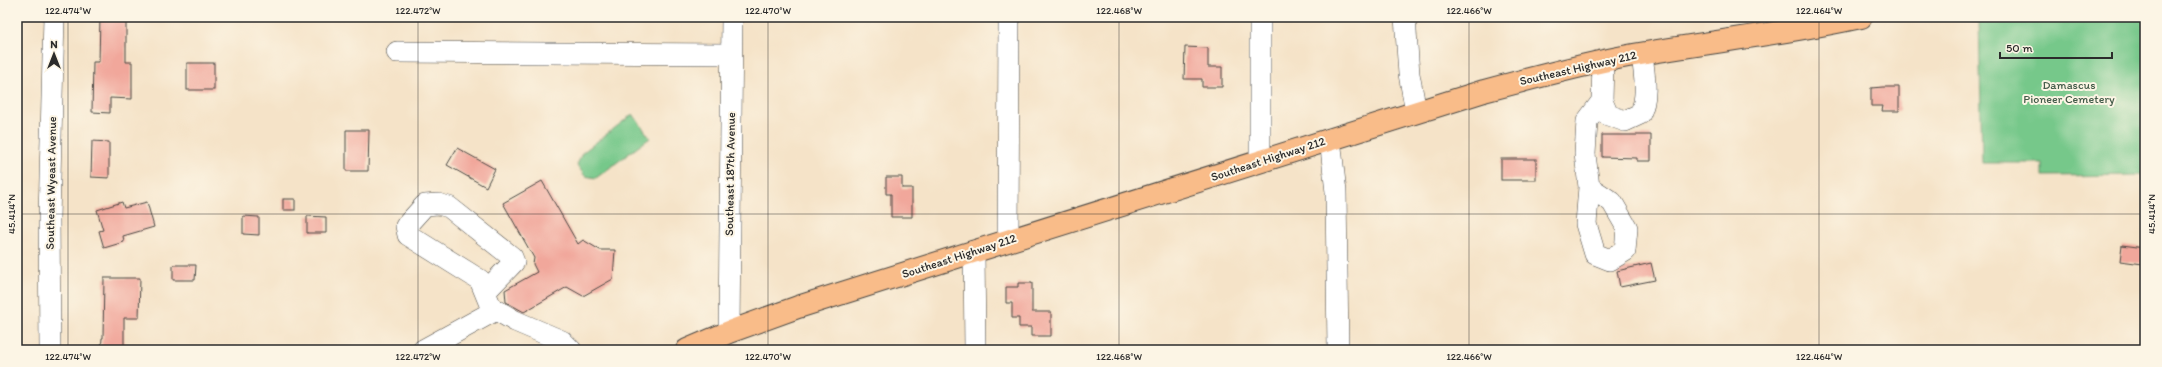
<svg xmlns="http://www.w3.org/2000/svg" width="2162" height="367" font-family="Itim,sans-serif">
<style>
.green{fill:#76c88a;stroke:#507a5a}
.building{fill:#f1a79b}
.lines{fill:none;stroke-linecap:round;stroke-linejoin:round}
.minor-casing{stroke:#494743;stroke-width:22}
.highway-casing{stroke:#494743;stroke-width:24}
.minor{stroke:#fff;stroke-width:21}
.highway{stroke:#f9bc89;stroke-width:22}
.ticks{fill:none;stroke:#2b2b2b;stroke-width:1;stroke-opacity:0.45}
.labels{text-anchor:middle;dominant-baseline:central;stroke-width:4;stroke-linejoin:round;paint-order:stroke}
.street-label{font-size:12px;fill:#2b2b2b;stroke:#fcf5e5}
.park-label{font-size:12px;fill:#425a48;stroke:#fcf5e5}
.neatline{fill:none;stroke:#2b2b2b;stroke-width:1.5}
.ticks-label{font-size:10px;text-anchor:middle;fill:#2b2b2b}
</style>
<rect width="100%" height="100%" fill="#fcf5e5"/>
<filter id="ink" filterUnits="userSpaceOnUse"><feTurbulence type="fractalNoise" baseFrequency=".025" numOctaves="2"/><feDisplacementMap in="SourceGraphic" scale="8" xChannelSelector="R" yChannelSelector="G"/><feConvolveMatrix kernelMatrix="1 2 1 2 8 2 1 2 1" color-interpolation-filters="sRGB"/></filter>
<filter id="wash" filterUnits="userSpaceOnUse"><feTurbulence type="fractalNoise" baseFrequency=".012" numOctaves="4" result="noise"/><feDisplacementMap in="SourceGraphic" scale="16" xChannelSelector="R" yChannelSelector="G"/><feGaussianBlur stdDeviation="0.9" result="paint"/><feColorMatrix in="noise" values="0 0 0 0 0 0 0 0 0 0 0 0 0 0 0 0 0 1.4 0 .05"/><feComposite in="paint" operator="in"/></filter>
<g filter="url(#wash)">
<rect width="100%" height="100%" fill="#f5e3c8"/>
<g class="green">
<polygon points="1979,17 2145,17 2145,175 2043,176 2043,163 1982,163"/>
<polygon points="633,114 650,138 596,178 585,176 577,165 582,153"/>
</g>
<g id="blocks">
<g class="building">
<polygon points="100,17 126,17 126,62 132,62 132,99 110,98 110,113 92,112 93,62 99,62"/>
<polygon points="1185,47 1208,48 1208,67 1222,67 1222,87 1202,87 1202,79 1184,79"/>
<rect x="187" y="63" width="27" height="27"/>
<polygon points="1883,87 1899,87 1899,111 1882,111 1883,106 1871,106 1871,88"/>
<polygon points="346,130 369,130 368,171 346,171"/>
<polygon points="1602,135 1651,135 1651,161 1637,161 1637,158 1602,157"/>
<polygon points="92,141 109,142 109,178 91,177"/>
<polygon points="457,148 495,169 486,187 447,165"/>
<rect x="1501" y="159" width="35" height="21"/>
<polygon points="886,177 902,177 902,188 912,188 912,217 891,217 891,194 886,194"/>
<polygon points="542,181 578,244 583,240 600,250 615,250 613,279 583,296 567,287 524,312 506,302 505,290 537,272 533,264 534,258 503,203"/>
<rect x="283" y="199" width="12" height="11"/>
<polygon points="122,202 124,208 147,202 154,227 123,236 124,242 104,248 99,231 103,230 97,210"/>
<polygon points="243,216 259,217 259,235 243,234"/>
<polygon points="307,216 326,217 326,233 307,233"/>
<polygon points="2122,245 2145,248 2143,264 2120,261"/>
<polygon points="1651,263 1655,280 1620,287 1617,271"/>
<polygon points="173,265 196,265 195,280 173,280"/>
<polygon points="104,278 140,278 139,318 124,318 124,350 101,350 102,338 103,338"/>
<polygon points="1018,283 1032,283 1032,312 1051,312 1051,336 1031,336 1031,327 1019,327 1019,318 1012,318 1012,303 1006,303 1006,287 1018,287"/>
</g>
</g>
</g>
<g filter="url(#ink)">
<use href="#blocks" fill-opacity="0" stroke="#494743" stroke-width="1"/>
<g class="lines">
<defs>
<g id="minor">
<polyline points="1260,17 1260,161"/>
<polyline points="1405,17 1409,74 1416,111"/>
<polyline points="397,52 731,54"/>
<path d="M1602,101L1608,115L1625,121L1640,114C1649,96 1644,74 1642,54"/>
<polyline points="1330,139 1336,192 1338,350"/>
<polyline points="1589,187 1612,202 1627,228 1625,251 1610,260 1595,254 1586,224 1589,187 1585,154 1587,121 1602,101 1603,61"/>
<polyline points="1008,241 1009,17"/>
<polyline points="974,251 975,350"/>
<polyline points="485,292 514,262 512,257 449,207 438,204 425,205 406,226 408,235 480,280 491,307 515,321 562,341 571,350"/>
<polyline points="729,332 732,17"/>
<polyline points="50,350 49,218 54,17"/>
<polyline points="423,350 496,310"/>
</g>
<path id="highway" d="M687,350L729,332L798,307L1484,91C1532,78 1580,65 1628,56C1706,42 1784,34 1861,17"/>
</defs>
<use href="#minor" class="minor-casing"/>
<use href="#highway" class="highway-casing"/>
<use href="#minor" class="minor"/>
<use href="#highway" class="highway"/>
</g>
</g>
<path class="ticks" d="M68,17V350M418,17V350M768,17V350M1119,17V350M1469,17V350M1819,17V350M17,214H2145"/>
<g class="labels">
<g class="street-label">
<text transform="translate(1578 68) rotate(-13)">Southeast Highway 212</text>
<text transform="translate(1268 159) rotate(-18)">Southeast Highway 212</text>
<text transform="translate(730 174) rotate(-89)">Southeast 187th Avenue</text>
<text transform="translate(51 183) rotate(-89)">Southeast Wyeast Avenue</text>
<text transform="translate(959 256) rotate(-18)">Southeast Highway 212</text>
</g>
<g class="park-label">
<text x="2069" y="85">Damascus<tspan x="2069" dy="14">Pioneer Cemetery</tspan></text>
</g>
</g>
<rect width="2162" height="367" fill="none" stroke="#fcf5e5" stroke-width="44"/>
<g transform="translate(54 54)" stroke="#fcf5e5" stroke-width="3" paint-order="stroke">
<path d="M0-3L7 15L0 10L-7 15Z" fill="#2b2b2b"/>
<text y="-6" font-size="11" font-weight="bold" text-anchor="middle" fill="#2b2b2b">N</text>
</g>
<path d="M2000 52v6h112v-6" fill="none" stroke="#2b2b2b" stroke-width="2"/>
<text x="2006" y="52" font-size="12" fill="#2b2b2b" stroke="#fcf5e5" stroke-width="3" paint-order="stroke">50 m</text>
<rect x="22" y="22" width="2118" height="323" class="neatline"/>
<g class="ticks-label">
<text x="68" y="14">122.474°W</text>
<text x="418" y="14">122.472°W</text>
<text x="768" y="14">122.470°W</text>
<text x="1119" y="14">122.468°W</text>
<text x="1469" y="14">122.466°W</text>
<text x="1819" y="14">122.464°W</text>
<text transform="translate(11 214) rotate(-90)" y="4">45.414°N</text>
<text transform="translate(2151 214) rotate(-90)" y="4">45.414°N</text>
<text x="68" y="360">122.474°W</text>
<text x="418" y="360">122.472°W</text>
<text x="768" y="360">122.470°W</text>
<text x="1119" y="360">122.468°W</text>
<text x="1469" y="360">122.466°W</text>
<text x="1819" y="360">122.464°W</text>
</g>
</svg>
